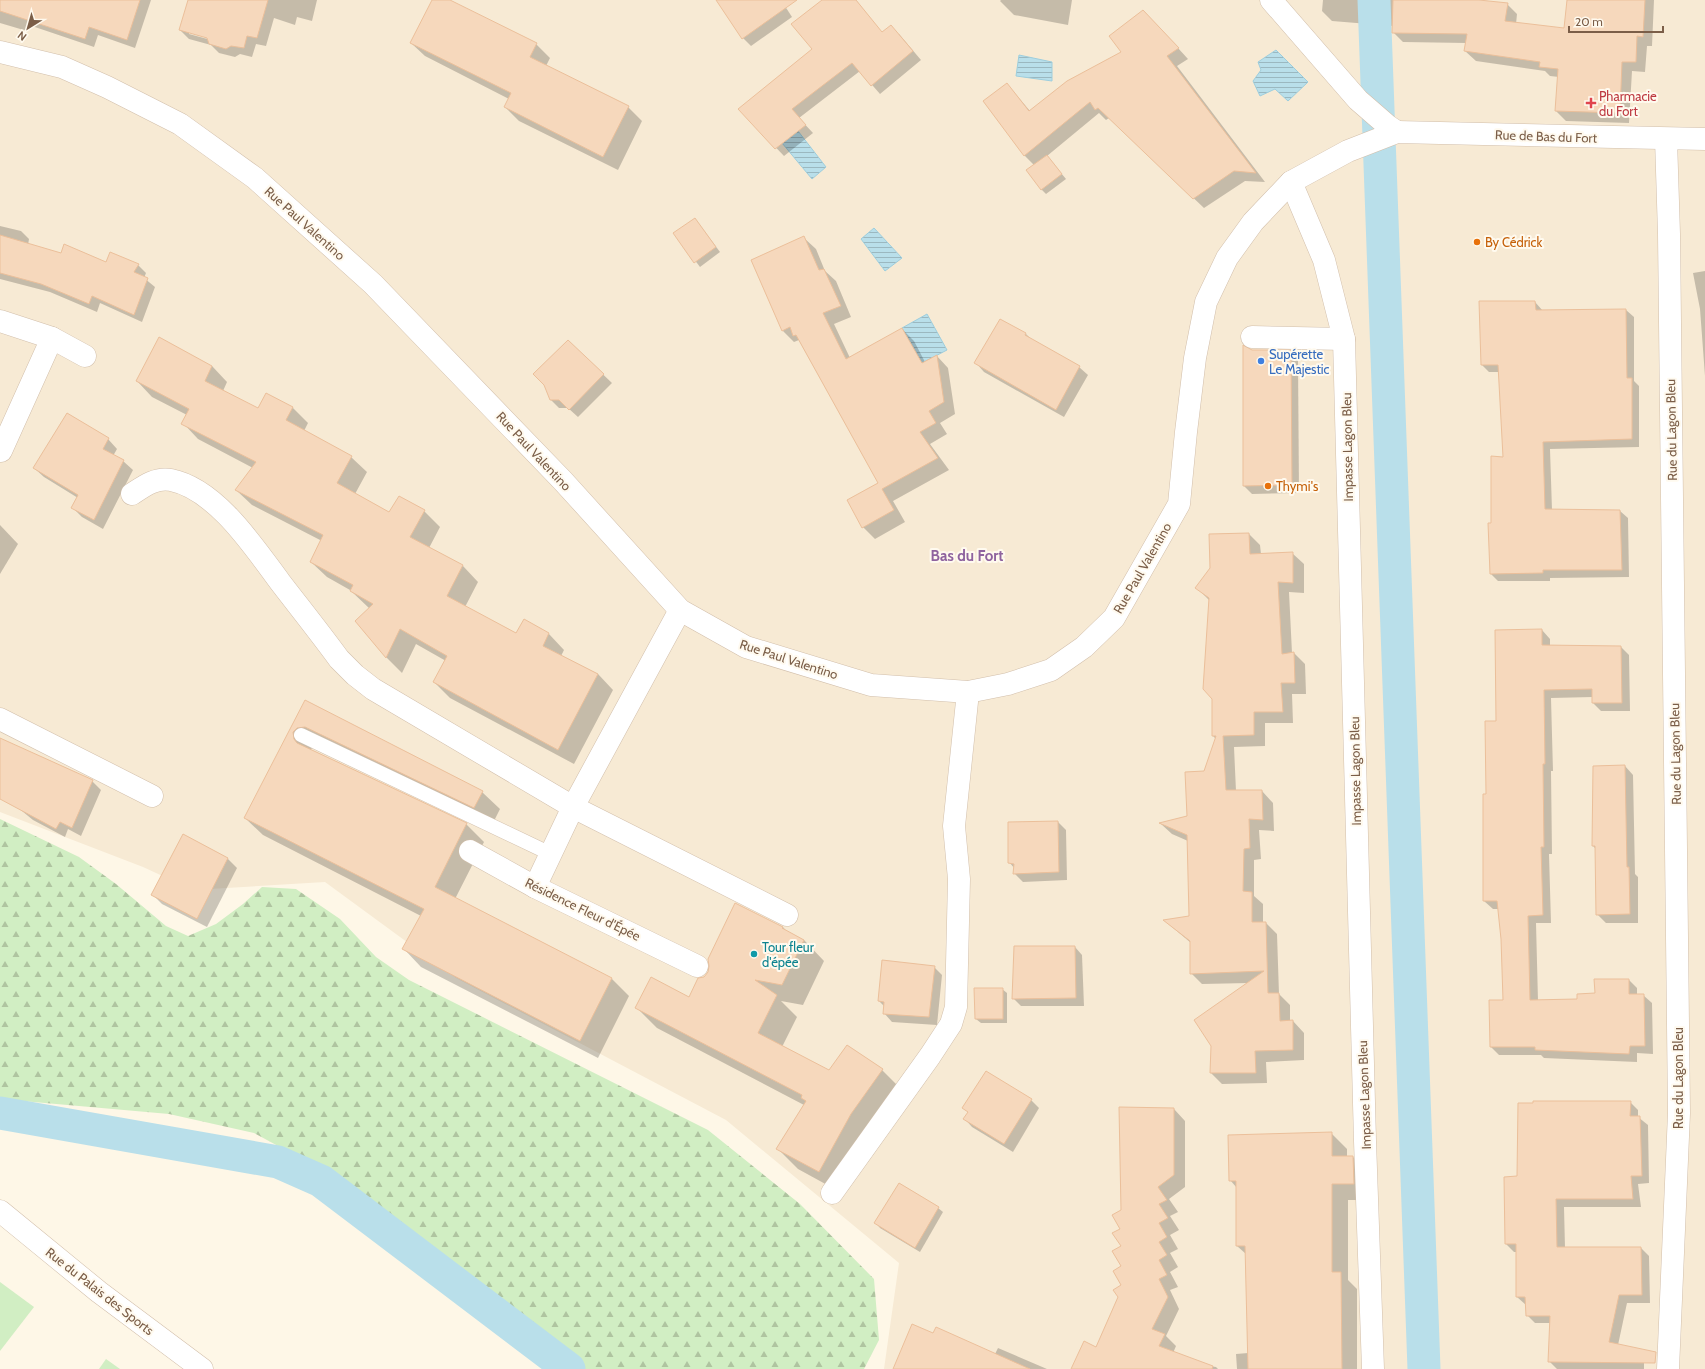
<svg xmlns="http://www.w3.org/2000/svg" width="1705" height="1369" font-family="Cabin,sans-serif">
<style>
.residential{fill:#f7ead4}
.forest{fill:url(#forest-firs)}
.park{fill:#d1eec3}
.water{fill:url(#water-rules);stroke:#9ecedd}
.shadow{fill:#0003;fill-rule:evenodd}
.lines{fill:none;stroke-linecap:round;stroke-linejoin:round}
.canal{stroke:#b9dfea;stroke-width:33}
.building{fill:#f6d8bc;stroke:#ebbf9a}
.lane-casing{stroke:#d2bfab;stroke-width:15}
.street-casing{stroke:#d2bfab;stroke-width:23}
.lane{stroke:#fff;stroke-width:14}
.street{stroke:#fff;stroke-width:22}
.health-dot{fill:#e0444e;stroke:#fffaef;stroke-width:1.5}
.food-dot{fill:#e8710a;stroke:#fffaef;stroke-width:1.5}
.shop-dot{fill:#3f7fe0;stroke:#fffaef;stroke-width:1.5}
.culture-dot{fill:#0f9aa8;stroke:#fffaef;stroke-width:1.5}
.labels{text-anchor:middle;dominant-baseline:central;stroke-width:4;stroke-linejoin:round;paint-order:stroke}
.health-label{font-size:13px;fill:#be3a42;stroke:#fffaef;text-anchor:start}
.street-label{font-size:13px;fill:#7b5e48;stroke:#fffaef}
.food-label{font-size:13px;fill:#c56008;stroke:#fffaef;text-anchor:start}
.shop-label{font-size:13px;fill:#366cbe;stroke:#fffaef;text-anchor:start}
.culture-label{font-size:13px;fill:#0d838f;stroke:#fffaef;text-anchor:start}
.quarter-label{font-size:15px;font-weight:bold;fill:#8f639e;stroke:#fffaef}
</style>
<defs>
<pattern id="forest-firs" width="22" height="20" patternUnits="userSpaceOnUse"><rect width="22" height="20" fill="#d1eec3"/><path d="M5 1l3.5 6h-7zM16 11l3.5 6h-7z" fill="#afc4a0"/></pattern>
<pattern id="water-rules" width="6" height="5" patternUnits="userSpaceOnUse"><rect width="6" height="5" fill="#b9dfea"/><path d="M0 2.5h6" fill="none" stroke="#9bb8c0"/></pattern>
</defs>
<rect width="100%" height="100%" fill="#fef7e7"/>
<polygon class="residential" points="0,0 1705,0 1705,1369 884,1369 899,1263 726,1120 456,978 325,882 193,890 143,867 0,812"/>
<polygon class="forest" points="0,819 79,857 116,884 166,926 188,936 216,924 243,904 262,887 296,889 340,919 376,957 409,980 708,1130 800,1204 874,1279 879,1340 864,1369 575,1369 304,1160 254,1133 169,1114 0,1099"/>
<g class="park">
<polygon points="0,1282 34,1307 0,1351"/>
<polygon points="106,1359 120,1369 99,1369"/>
</g>
<g class="water">
<polygon points="1276,50 1308,82 1288,101 1275,89 1260,96 1253,81 1261,70 1258,62"/>
<polygon points="1019,55 1052,62 1052,81 1016,76"/>
<polygon points="798,131 826,167 812,179 782,143"/>
<polygon points="874,228 902,258 885,271 861,239"/>
<polygon points="927,314 947,350 922,363 902,328"/>
</g>
<g class="shadow">
<polygon points="0,0 151,0 135,48 98,35 94,47 29,25 27,31 0,23"/>
<path d="M189,0H317L312,21L297,17L295,25L274,18L266,46L256,44L252,57L240,54L235,57L219,53L211,45L189,39L180,30ZM189,32L212,39L211,40L189,34Z"/>
<polygon points="433,0 448,0 536,44 550,58 546,66 628,107 642,121 618,170 519,121 505,107 509,99 425,56 411,43"/>
<polygon points="717,0 781,0 792,17 751,46 743,38"/>
<polygon points="823,0 856,0 882,33 899,34 921,60 880,94 860,71 799,118 813,133 784,156 739,109 813,49"/>
<polygon points="1001,0 1072,0 1068,25 1014,15 1000,1"/>
<polygon points="1323,0 1468,0 1507,4 1517,14 1516,24 1565,29 1568,0 1654,0 1652,46 1647,46 1645,72 1632,71 1629,123 1566,121 1556,111 1559,77 1550,76 1545,71 1476,61 1465,51 1466,43 1403,42 1393,32 1393,26 1332,21 1322,11"/>
<polygon points="1157,25 1188,59 1177,66 1265,182 1245,181 1204,208 1109,118 1106,120 1099,113 1047,156 1066,179 1046,194 1042,190 1034,165 1025,156 984,102 1007,84 1030,111 1123,52"/>
<polygon points="695,219 720,252 700,267 675,234"/>
<polygon points="0,226 21,231 29,239 28,245 61,255 107,263 138,265 146,273 144,278 155,287 142,322 100,303 97,312 50,292 0,279"/>
<polygon points="804,238 816,249 825,271 836,281 851,317 834,324 850,358 902,329 914,341 925,362 937,356 948,368 955,414 940,423 947,434 930,444 949,470 893,501 905,522 875,539 863,527 879,483 800,342 799,340 794,342 783,331 752,261"/>
<polygon points="1705,271 1705,376 1700,309 1693,273"/>
<polygon points="1535,302 1543,311 1626,310 1634,317 1634,381 1639,386 1639,447 1550,449 1552,510 1620,511 1628,518 1629,577 1550,578 1550,581 1498,581 1491,574 1492,524 1504,458 1499,372 1489,372 1482,365"/>
<polygon points="1026,334 1033,341 1079,367 1088,375 1064,417 984,372 976,363"/>
<polygon points="568,341 612,383 578,417 568,408 559,408 551,400"/>
<polygon points="1251,350 1290,351 1298,359 1299,493 1252,494 1244,486"/>
<polygon points="212,366 227,382 223,391 258,409 292,407 308,423 304,431 351,457 367,472 355,494 390,513 424,511 440,527 429,548 463,566 478,582 465,607 517,634 524,621 549,634 564,650 561,656 598,674 613,690 574,764 450,698 434,682 446,661 416,644 402,673 386,657 357,622 370,609 350,590 327,577 311,562 322,541 252,505 236,490 253,468 198,439 183,423 187,415 152,397 137,381"/>
<polygon points="108,439 117,449 113,456 123,461 133,470 103,529 82,517 73,508 78,498 44,477 34,468"/>
<polygon points="0,525 18,544 0,574"/>
<polygon points="1249,534 1260,545 1261,554 1292,553 1304,564 1304,593 1289,592 1292,653 1294,653 1305,664 1306,694 1292,694 1293,723 1265,723 1265,746 1234,747 1236,791 1262,791 1273,803 1274,831 1259,830 1261,859 1254,860 1254,896 1263,904 1263,923 1266,923 1277,934 1279,994 1290,1005 1290,1021 1293,1021 1304,1033 1304,1060 1266,1062 1267,1083 1222,1084 1211,1073 1212,1046 1249,983 1202,984 1191,973 1191,943 1165,921 1190,917 1188,841 1172,834 1161,824 1188,816 1216,739 1213,736 1213,699 1210,601 1197,588 1211,568 1211,535"/>
<polygon points="1542,630 1550,639 1550,646 1621,647 1629,655 1630,711 1601,711 1593,703 1593,697 1551,698 1553,771 1551,771 1552,854 1549,854 1551,923 1536,923 1538,1001 1578,1000 1629,980 1637,988 1637,995 1643,995 1652,1003 1653,1054 1637,1053 1637,1062 1544,1058 1541,1055 1499,1055 1491,1047 1490,1001 1504,1001 1502,939 1499,909 1493,909 1484,901 1487,795 1497,722"/>
<polygon points="305,702 482,792 500,809 492,825 318,744 311,749 311,750 466,824 484,842 455,899 612,979 629,996 598,1058 421,967 404,949 421,916 263,835 245,818"/>
<polygon points="0,739 92,781 101,790 81,836 68,829 65,837 33,820 0,793"/>
<polygon points="1625,766 1633,775 1635,874 1638,877 1638,923 1606,923 1597,914 1596,849 1593,846"/>
<polygon points="1058,822 1066,830 1067,880 1023,882 1014,873 1015,869 1009,862"/>
<polygon points="183,836 228,859 237,868 207,927 162,904 153,895"/>
<polygon points="735,905 783,927 787,932 804,940 824,961 803,1005 781,1001 797,1017 782,1047 829,1072 848,1046 882,1070 903,1091 840,1192 798,1169 777,1148 804,1105 657,1028 636,1007 689,999 709,972"/>
<polygon points="1075,947 1082,955 1084,1006 1021,1006 1013,998"/>
<polygon points="934,967 942,975 937,1025 892,1022 884,1013 884,1006 879,1001"/>
<polygon points="1002,989 1007,993 1007,1023 981,1023 976,1019"/>
<polygon points="1031,1100 1039,1108 1013,1152 972,1127 964,1118"/>
<polygon points="1630,1102 1638,1110 1638,1117 1648,1125 1649,1183 1638,1184 1641,1207 1564,1207 1565,1248 1641,1248 1649,1256 1650,1303 1627,1303 1618,1345 1644,1357 1644,1369 1557,1369 1550,1362 1551,1323 1535,1323 1527,1315 1526,1305 1517,1297 1517,1252 1514,1252 1506,1244 1518,1177"/>
<polygon points="1174,1109 1185,1121 1185,1187 1169,1199 1178,1212 1170,1216 1179,1230 1170,1235 1178,1249 1170,1253 1178,1267 1170,1272 1178,1287 1170,1290 1179,1309 1166,1336 1176,1346 1173,1353 1188,1363 1216,1367 1218,1369 1072,1369 1096,1348 1119,1297 1122,1285 1122,1211"/>
<polygon points="1331,1133 1347,1149 1347,1157 1353,1157 1369,1173 1370,1200 1348,1200 1348,1280 1357,1289 1357,1369 1237,1369 1236,1354 1248,1353 1246,1254 1237,1246 1237,1188 1230,1180"/>
<polygon points="938,1208 943,1212 920,1252 880,1228 876,1223"/>
<polygon points="934,1334 995,1354 998,1348 1047,1369 894,1369"/>
</g>
<g class="lines">
<g class="canal">
<polyline points="1374,0 1424,1369"/>
<polyline points="0,1113 278,1162 321,1181 569,1369"/>
</g>
</g>
<g class="building">
<polygon points="0,0 140,0 127,40 89,27 85,39 0,11"/>
<polygon points="188,0 268,0 257,38 247,36 244,48 231,46 226,49 209,44 207,38 179,30"/>
<polygon points="432,0 450,0 537,43 530,57 629,106 603,157 504,107 511,93 410,43"/>
<polygon points="716,0 797,0 742,39"/>
<polygon points="822,0 856,0 882,32 891,25 913,51 871,86 852,63 792,109 806,125 775,149 738,109 812,49 791,24"/>
<polygon points="1393,0 1479,0 1508,3 1505,21 1564,28 1567,0 1645,0 1643,37 1637,36 1636,62 1622,62 1620,113 1555,111 1558,69 1539,67 1540,62 1464,51 1467,34 1392,33"/>
<polygon points="1143,10 1179,48 1167,56 1256,173 1234,171 1193,199 1098,108 1095,110 1090,102 1024,156 983,101 1007,83 1029,111 1067,81 1121,52 1109,36"/>
<polygon points="1047,155 1062,174 1041,190 1026,170"/>
<polygon points="695,218 716,247 694,263 673,233"/>
<polygon points="0,235 61,253 64,244 106,262 110,252 139,264 134,272 148,278 134,315 92,296 89,304 41,284 0,273"/>
<polygon points="804,236 819,270 824,269 841,306 823,313 846,359 902,328 922,363 937,355 944,402 929,411 936,423 920,432 938,458 882,489 894,510 862,528 847,500 878,483 796,335 793,336 790,327 782,331 751,260"/>
<polygon points="1479,301 1535,301 1536,310 1626,309 1627,378 1632,378 1632,439 1543,442 1545,509 1620,510 1622,570 1543,570 1543,573 1490,574 1488,523 1491,523 1491,456 1503,457 1498,365 1481,365"/>
<polygon points="1000,319 1026,333 1025,335 1080,366 1056,410 974,363"/>
<polygon points="159,337 212,366 205,381 258,408 266,393 293,407 286,420 352,456 337,483 389,512 399,496 425,510 410,537 463,565 447,596 516,633 524,619 549,633 543,646 598,674 558,750 433,682 447,656 400,629 386,658 355,621 373,604 350,591 353,585 310,562 323,535 235,490 256,462 181,424 189,409 136,381"/>
<polygon points="568,340 604,374 569,410 559,400 550,400 544,385 533,374"/>
<polygon points="1243,345 1252,350 1291,350 1292,485 1243,486"/>
<polygon points="67,413 109,438 103,449 124,460 94,520 71,508 78,495 33,468"/>
<polygon points="1249,533 1250,554 1293,552 1293,583 1278,582 1282,654 1294,652 1295,683 1281,683 1283,712 1254,712 1254,735 1223,736 1226,790 1262,790 1263,820 1249,819 1250,848 1244,849 1243,891 1252,892 1252,922 1266,922 1268,993 1279,993 1280,1021 1293,1020 1293,1050 1255,1051 1256,1073 1210,1073 1211,1046 1194,1020 1264,971 1190,974 1190,941 1163,920 1189,916 1187,835 1159,823 1187,816 1185,772 1204,771 1216,736 1212,736 1212,699 1203,689 1209,598 1195,588 1210,568 1209,534"/>
<polygon points="1542,629 1542,645 1621,646 1622,703 1592,703 1592,689 1544,690 1545,764 1543,764 1544,847 1541,847 1543,915 1528,916 1530,1000 1577,999 1577,994 1595,993 1594,979 1629,979 1629,994 1644,994 1645,1046 1630,1046 1629,1054 1535,1050 1535,1047 1490,1047 1489,1000 1503,1000 1501,939 1497,901 1483,901 1483,794 1486,794 1485,721 1496,721 1495,630"/>
<polygon points="305,700 483,791 474,808 305,727 297,728 293,732 294,739 297,743 467,823 435,887 612,978 580,1041 402,949 424,909 244,818"/>
<polygon points="0,738 93,780 72,828 60,822 56,829 0,799"/>
<polygon points="1625,765 1627,867 1629,867 1630,914 1596,915 1595,846 1592,846 1593,766"/>
<polygon points="1058,821 1059,872 1013,874 1014,864 1008,863 1008,822"/>
<polygon points="183,834 228,858 197,919 151,895"/>
<polygon points="735,903 783,927 782,928 804,940 782,985 755,980 777,995 758,1033 829,1070 847,1045 883,1069 851,1114 819,1172 776,1149 806,1101 801,1098 802,1095 635,1008 651,977 689,997 698,978 704,977 708,972 709,966 708,959"/>
<polygon points="1014,946 1075,946 1076,998 1012,999"/>
<polygon points="882,960 935,966 929,1017 883,1014 884,1002 878,1001"/>
<polygon points="974,988 1003,988 1003,1019 975,1019"/>
<polygon points="986,1071 1032,1099 1004,1144 963,1119 968,1112 962,1108"/>
<polygon points="1533,1101 1631,1101 1630,1116 1640,1116 1642,1176 1631,1176 1633,1199 1556,1199 1557,1247 1641,1247 1642,1295 1619,1295 1609,1342 1656,1352 1655,1363 1548,1362 1550,1316 1526,1316 1525,1297 1516,1297 1516,1244 1505,1244 1504,1177 1517,1176 1518,1103 1533,1103"/>
<polygon points="1119,1107 1174,1108 1174,1175 1158,1187 1167,1200 1159,1204 1168,1218 1159,1223 1167,1237 1159,1242 1167,1255 1159,1260 1167,1275 1159,1279 1168,1297 1152,1329 1165,1334 1159,1346 1213,1366 1212,1369 1071,1369 1084,1341 1096,1347 1118,1297 1113,1290 1121,1285 1113,1271 1121,1266 1112,1251 1121,1246 1112,1233 1120,1229 1112,1215 1121,1210"/>
<polygon points="1332,1132 1332,1156 1353,1156 1354,1184 1332,1184 1332,1272 1341,1272 1342,1369 1248,1369 1245,1246 1236,1246 1236,1181 1229,1181 1228,1135"/>
<polygon points="899,1183 939,1207 915,1248 874,1223"/>
<polygon points="912,1324 933,1333 936,1327 1030,1369 893,1369"/>
</g>
<g class="lines">
<defs>
<polyline id="lane" points="301,735 551,854"/>
<g id="street">
<polyline points="1271,0 1358,100 1388,126 1397,132"/>
<polyline points="0,52 62,67 107,87 180,124 255,178 373,284 563,481 680,610 746,647 871,685 968,692 1008,684 1051,670 1084,647 1114,618 1179,504 1186,432 1195,358 1206,302 1227,258 1253,222 1291,182 1348,151 1397,132 1705,139"/>
<polyline points="1666,139 1669,234 1679,1113 1668,1369"/>
<polyline points="1291,182 1324,260 1344,339 1365,1141 1373,1369"/>
<polyline points="0,321 52,338 85,356"/>
<polyline points="1252,337 1344,339"/>
<polyline points="1,451 52,338"/>
<path d="M132,494C144,486 156,477 171,480C216,489 254,547 280,582C300,608 320,633 339,659L355,675L373,689L573,807L787,915"/>
<polyline points="0,719 152,796"/>
<polyline points="470,851 535,887 697,966"/>
<polyline points="535,887 573,807 680,610"/>
<polyline points="832,1193 930,1056 951,1024 956,1007 959,879 954,826 968,692"/>
<polyline points="0,1211 99,1292 202,1369"/>
</g>
</defs>
<use href="#lane" class="lane-casing"/>
<use href="#street" class="street-casing"/>
<use href="#lane" class="lane"/>
<use href="#street" class="street"/>
</g>
<path class="health-dot" d="M1589 97h4v4h4v4h-4v4h-4v-4h-4v-4h4z"/>
<g class="food-dot">
<circle cx="1477" cy="242" r="4"/>
<circle cx="1268" cy="486" r="4"/>
</g>
<circle class="shop-dot" cx="1261" cy="361" r="4"/>
<circle class="culture-dot" cx="754" cy="954" r="4"/>
<g class="labels">
<g class="health-label">
<text x="1599" y="96">Pharmacie<tspan x="1599" dy="15">du Fort</tspan></text>
</g>
<g class="street-label">
<text transform="translate(1546 136) rotate(2)">Rue de Bas du Fort</text>
<text transform="translate(305 223) rotate(42)">Rue Paul Valentino</text>
<text transform="translate(1671 430) rotate(-91)">Rue du Lagon Bleu</text>
<text transform="translate(1347 447) rotate(-91)">Impasse Lagon Bleu</text>
<text transform="translate(534 451) rotate(47)">Rue Paul Valentino</text>
<text transform="translate(1142 568) rotate(-60)">Rue Paul Valentino</text>
<text transform="translate(789 659) rotate(18)">Rue Paul Valentino</text>
<text transform="translate(1675 754) rotate(-91)">Rue du Lagon Bleu</text>
<text transform="translate(1355 771) rotate(-91)">Impasse Lagon Bleu</text>
<text transform="translate(583 909) rotate(26)">Résidence Fleur d'Épée</text>
<text transform="translate(1678 1078) rotate(-90)">Rue du Lagon Bleu</text>
<text transform="translate(1364 1095) rotate(-92)">Impasse Lagon Bleu</text>
<text transform="translate(100 1291) rotate(38)">Rue du Palais des Sports</text>
</g>
<g class="food-label">
<text x="1485" y="242">By Cédrick</text>
<text x="1276" y="486">Thymi's</text>
</g>
<g class="shop-label">
<text x="1269" y="354">Supérette<tspan x="1269" dy="15">Le Majestic</tspan></text>
</g>
<g class="culture-label">
<text x="762" y="947">Tour fleur<tspan x="762" dy="15">d'épée</tspan></text>
</g>
<g class="quarter-label">
<text x="967" y="556">Bas du Fort</text>
</g>
</g>
<g transform="translate(28 28) rotate(217)" stroke="#fffaef" stroke-width="3" paint-order="stroke">
<path d="M0-3L7 15L0 10L-7 15Z" fill="#7b5e48"/>
<text y="-6" font-size="11" font-weight="bold" text-anchor="middle" fill="#7b5e48">N</text>
</g>
<path d="M1569 26v6h94v-6" fill="none" stroke="#7b5e48" stroke-width="2"/>
<text x="1575" y="26" font-size="12" fill="#7b5e48" stroke="#fffaef" stroke-width="3" paint-order="stroke">20 m</text>
</svg>
